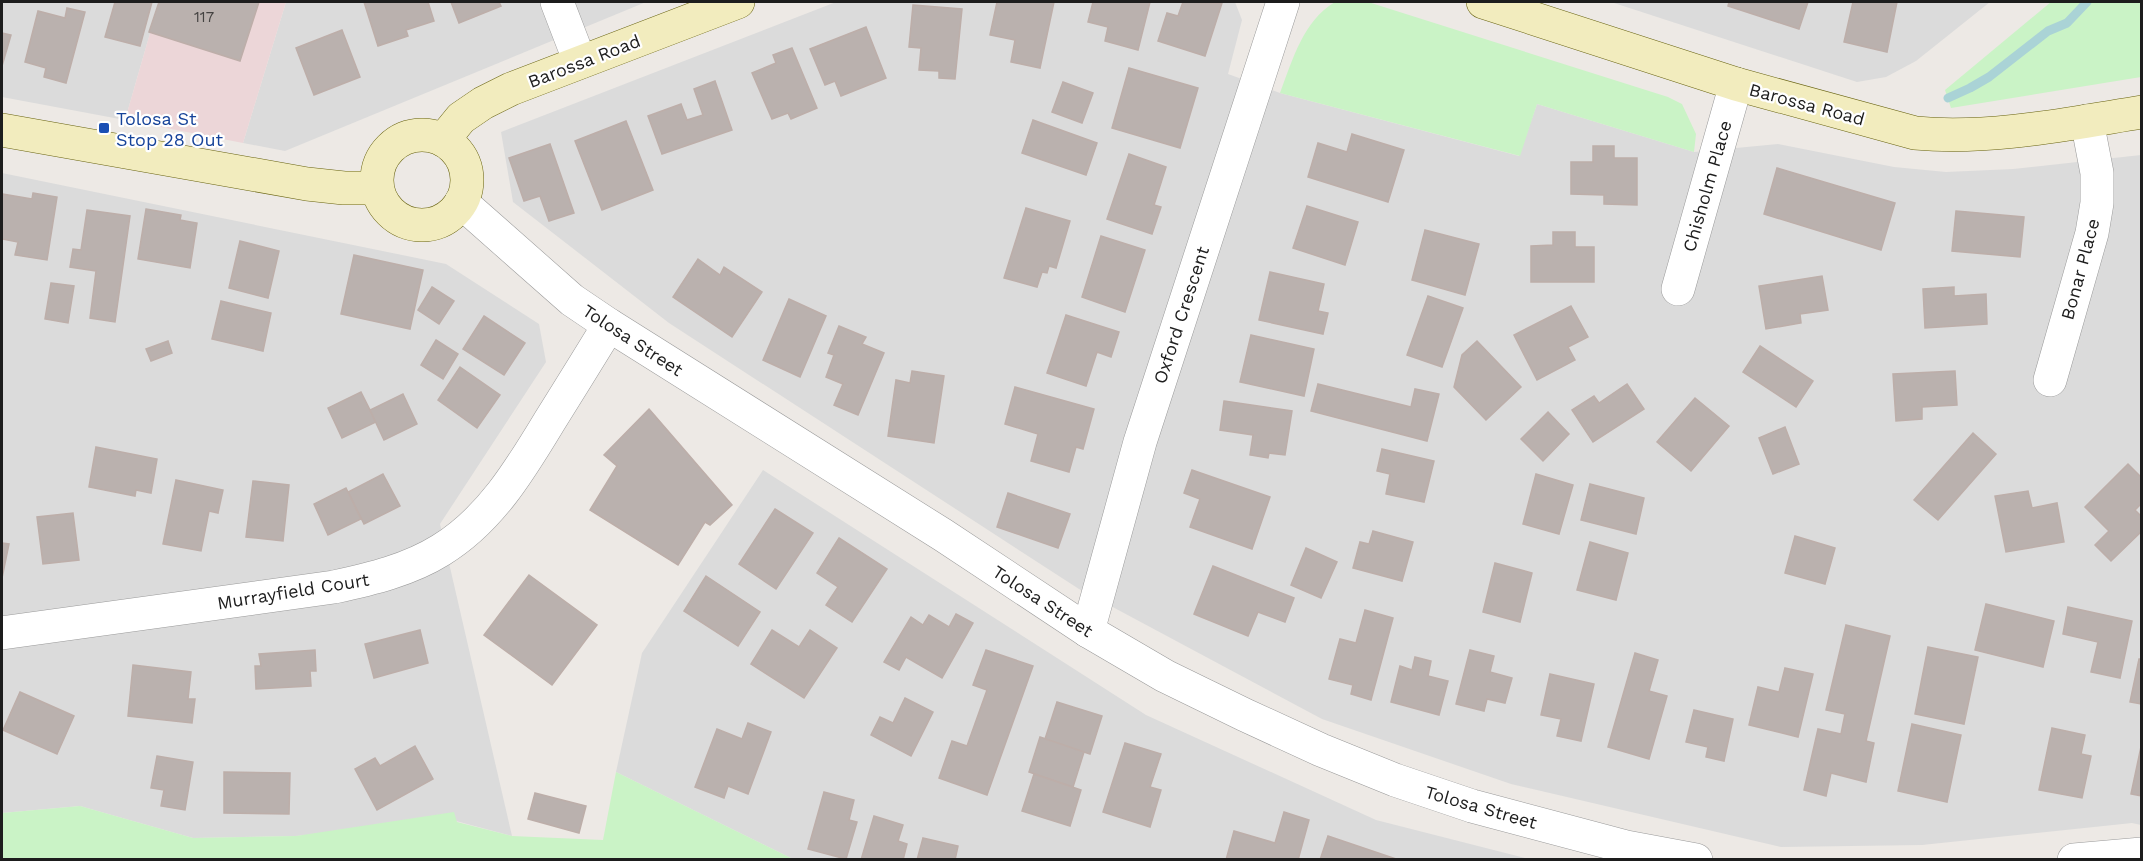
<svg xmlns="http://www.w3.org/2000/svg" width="2143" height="861" font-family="'Work Sans',sans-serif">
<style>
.residential{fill:#dbdbdb}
.commercial{fill:#ecd6d8}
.park{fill:#caf3c6}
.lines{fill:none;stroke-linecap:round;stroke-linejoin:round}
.stream{stroke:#aad3d6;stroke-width:9}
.building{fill:#bab1ae;stroke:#bdaea9;stroke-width:1.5}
.street-casing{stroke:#9a9a9a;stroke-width:34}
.secondary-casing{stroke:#686311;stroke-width:34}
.street{stroke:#fff;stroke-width:33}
.secondary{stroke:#f2ecbe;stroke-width:33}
.transit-dot{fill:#1a4fb4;stroke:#fff;stroke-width:2}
.labels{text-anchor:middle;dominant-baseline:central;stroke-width:4.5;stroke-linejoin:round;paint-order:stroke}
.number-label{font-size:15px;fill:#444241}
.street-label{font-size:18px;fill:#1d1d1d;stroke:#fff}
.transit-label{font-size:18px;fill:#164399;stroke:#fff;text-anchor:start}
</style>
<rect width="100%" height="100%" fill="#ede9e5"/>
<g class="residential">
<polygon points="2,2 159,2 125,120 2,97"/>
<polygon points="286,2 646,2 285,151 243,143"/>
<polygon points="836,2 1235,2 1242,20 1228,74 1280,93 1519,156 1537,104 1694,152 1778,144 1894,167 1946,172 2013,169 2141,155 2141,825 2132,823 1922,845 1781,847 1511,784 1322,719 1079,589 669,323 513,202 501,132"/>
<polygon points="1611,2 1990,2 1916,61 1886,77 1857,82"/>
<polygon points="2,173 446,264 539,324 546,362 440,524 512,836 456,821 296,836 193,838 80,806 2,813"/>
<polygon points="763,470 1146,715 1376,820 1529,859 793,859 616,772 642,653"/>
</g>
<polygon class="commercial" points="159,2 286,2 243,143 125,120"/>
<g class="park">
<path d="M1335,2H1368L1668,97L1682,104L1696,134L1694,152L1537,104L1520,156L1280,93C1293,59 1303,21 1335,2Z"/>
<polygon points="2051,2 2141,2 2141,77 1951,108 1945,90"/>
<polygon points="616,772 793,859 2,859 2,813 80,806 193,838 296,836 454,812 457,822 512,836 603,840"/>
</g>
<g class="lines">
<polyline class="stream" points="1948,98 1970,88 1989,77 2048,31 2067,23 2087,2"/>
</g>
<g class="building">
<polygon points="115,2 152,2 140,46 105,37"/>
<polygon points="159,2 259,2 240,61 149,32"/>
<polygon points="364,2 428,2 434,21 406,30 408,36 378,46"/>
<polygon points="451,2 499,2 501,6 459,23"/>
<polygon points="997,2 1054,2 1040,68 1011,62 1015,40 990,35"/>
<polygon points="1093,2 1150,2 1138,50 1105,41 1108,27 1088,22"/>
<polygon points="1183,2 1222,3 1205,56 1158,41 1167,13 1178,16"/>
<polygon points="1729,2 1808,2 1799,29 1728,6"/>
<polygon points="1853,2 1897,2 1887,52 1844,42"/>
<polygon points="913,5 962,9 955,79 939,78 939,71 919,70 921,48 909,47"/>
<polygon points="67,8 85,12 66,83 44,77 46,68 25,62 38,11 65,18"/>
<polygon points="866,27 886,78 841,96 835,81 825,85 810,49"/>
<polygon points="342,30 360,77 314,95 296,48"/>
<polygon points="2,33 11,35 2,66"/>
<polygon points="792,48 817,108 791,119 788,113 772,119 752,73 776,63 773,55"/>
<polygon points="1129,68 1198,88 1180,148 1112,128"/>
<polygon points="715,81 732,130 662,154 648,116 681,104 687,120 703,115 694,89"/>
<polygon points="1063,82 1093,93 1082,123 1052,112"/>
<polygon points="1033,120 1097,143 1086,175 1022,153"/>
<polygon points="626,121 653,190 602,210 575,141"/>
<polygon points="1352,134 1404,150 1388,202 1308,177 1318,143 1347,152"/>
<polygon points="550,144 574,213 549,221 540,196 524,201 509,158"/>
<polygon points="1593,146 1614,146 1614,158 1637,158 1637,205 1604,204 1604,195 1571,194 1571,162 1593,162"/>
<polygon points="1129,154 1166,167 1154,205 1161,207 1152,234 1107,219"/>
<polygon points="1777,168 1895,203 1881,250 1764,214"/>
<polygon points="33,193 57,197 47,260 15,255 18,242 2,239 2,194 32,199"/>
<polygon points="1307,206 1358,222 1345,265 1293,248"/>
<polygon points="1026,208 1070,221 1056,268 1049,266 1047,273 1042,272 1037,287 1004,278"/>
<polygon points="146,209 181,215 180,220 197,223 190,268 138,259"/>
<polygon points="87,210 130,216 115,322 90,318 96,271 70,267 73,249 81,250"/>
<polygon points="1956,211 2024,217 2020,257 1952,251"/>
<polygon points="1425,230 1479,244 1465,295 1412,280"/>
<polygon points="1553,232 1575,232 1575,247 1594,247 1594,282 1531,282 1531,246 1553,245"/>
<polygon points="1101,236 1145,250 1125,312 1082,297"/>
<polygon points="240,241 279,251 268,298 229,288"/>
<polygon points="354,255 423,270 410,329 341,314"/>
<polygon points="698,259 720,275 724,267 762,292 732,337 673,297"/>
<polygon points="1270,272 1324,284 1318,311 1328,313 1323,334 1259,320"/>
<polygon points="1822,276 1828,310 1800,314 1801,323 1766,329 1759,286"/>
<polygon points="51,283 74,286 68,323 45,319"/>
<polygon points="432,287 454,301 439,324 418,310"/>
<polygon points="1954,287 1954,296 1986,294 1987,324 1925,328 1923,289"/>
<polygon points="1428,296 1463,308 1442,367 1407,355"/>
<polygon points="789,299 826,316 800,377 763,360"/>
<polygon points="221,301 271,313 263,351 212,339"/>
<polygon points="1571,306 1588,337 1568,347 1575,360 1537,380 1514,335"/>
<polygon points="1066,315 1119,332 1111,357 1097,352 1086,386 1047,373"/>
<polygon points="484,316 525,343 504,375 463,349"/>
<polygon points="839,326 866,337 862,344 884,353 858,415 834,405 843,384 826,377 834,355 828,353"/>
<polygon points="1251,335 1314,349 1304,396 1240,382"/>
<polygon points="436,340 458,354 443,379 421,365"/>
<polygon points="168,341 172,353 151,361 146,349"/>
<polygon points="1477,341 1521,387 1486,420 1454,387 1462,355"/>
<polygon points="1760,346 1813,381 1796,407 1743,372"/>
<polygon points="460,367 500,395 477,428 438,400"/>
<polygon points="912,371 944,376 934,443 888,436 896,380 910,383"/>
<polygon points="1955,371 1957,405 1922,407 1922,419 1896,421 1893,374"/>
<polygon points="1318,384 1411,407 1415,389 1439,394 1427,441 1311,411"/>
<polygon points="1627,384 1644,409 1593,442 1572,410 1594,396 1599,403"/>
<polygon points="1015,387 1094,409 1083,449 1076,447 1069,472 1031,461 1038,434 1005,424"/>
<polygon points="361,392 376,422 342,438 328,408"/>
<polygon points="403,394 417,424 384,440 370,410"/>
<polygon points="1695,398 1729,426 1691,471 1657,442"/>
<polygon points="1224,401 1292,411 1285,455 1269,453 1268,458 1250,455 1253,435 1220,430"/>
<polygon points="649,409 732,505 710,525 705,522 678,565 590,510 617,466 604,455"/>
<polygon points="1548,412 1569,434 1543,461 1521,439"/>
<polygon points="1785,427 1799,464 1773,474 1759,438"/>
<polygon points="1973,433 1996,454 1938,520 1914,500"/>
<polygon points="96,447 157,459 151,493 136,490 135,496 89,487"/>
<polygon points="1382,449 1434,461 1424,502 1386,494 1390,474 1377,471"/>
<polygon points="2128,464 2142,478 2142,503 2135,510 2142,517 2142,531 2111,561 2095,545 2109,531 2085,507"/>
<polygon points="1192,470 1270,497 1252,549 1190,527 1200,499 1184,493"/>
<polygon points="383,474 400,506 364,524 348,492"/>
<polygon points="1536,474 1573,485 1559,534 1523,524"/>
<polygon points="176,480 223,490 218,513 209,511 201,551 163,544"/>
<polygon points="253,481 289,485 283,541 246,537"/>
<polygon points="1590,484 1644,498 1636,534 1581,520"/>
<polygon points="346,488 361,519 328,535 314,504"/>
<polygon points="2028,491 2032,508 2057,503 2064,542 2006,552 1995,496"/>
<polygon points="1008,493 1070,514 1058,548 997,527"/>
<polygon points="775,509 813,533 776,589 739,564"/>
<polygon points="73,513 79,560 43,564 37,517"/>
<polygon points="1373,531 1413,542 1402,581 1353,568 1360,542 1369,544"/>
<polygon points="1795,536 1835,548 1825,584 1785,573"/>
<polygon points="839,538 887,569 852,622 826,605 838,587 817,573"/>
<polygon points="1590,542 1628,553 1616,600 1577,590"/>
<polygon points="2,543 9,544 2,578"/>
<polygon points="1306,548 1337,562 1321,598 1291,585"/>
<polygon points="1495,563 1532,573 1520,622 1483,612"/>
<polygon points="1213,566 1294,598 1285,622 1258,612 1248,636 1194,614"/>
<polygon points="529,575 597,625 552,685 484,635"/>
<polygon points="706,576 760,612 738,646 684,611"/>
<polygon points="1986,604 2054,621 2043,667 1975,650"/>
<polygon points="2068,607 2132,621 2120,678 2091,672 2098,642 2063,634"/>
<polygon points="1365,610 1393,618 1371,700 1351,694 1353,685 1329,679 1340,639 1356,643"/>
<polygon points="956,614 973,623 942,678 906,657 899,670 884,662 911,617 923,625 929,615 949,627"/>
<polygon points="1846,625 1890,636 1866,741 1874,743 1866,782 1831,773 1826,796 1804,790 1818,729 1841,734 1845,714 1826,710"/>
<polygon points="420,630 428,663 374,678 365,644"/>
<polygon points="772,630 799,647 810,630 837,648 804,698 751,664"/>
<polygon points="1928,647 1978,657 1964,724 1915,714"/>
<polygon points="315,650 316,671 310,671 311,686 256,689 255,666 261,666 259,654"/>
<polygon points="986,650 1033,666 987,795 939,778 952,741 967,746 987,690 973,685"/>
<polygon points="1470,650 1494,656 1490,672 1512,678 1505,703 1487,699 1484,711 1456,704"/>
<polygon points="1635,653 1658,660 1649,691 1667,696 1649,759 1608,747"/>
<polygon points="1415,657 1431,661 1428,676 1448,681 1439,715 1391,702 1400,666 1412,670"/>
<polygon points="2139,659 2142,659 2142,704 2130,702"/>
<polygon points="133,665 191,672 188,699 195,699 192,723 128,716"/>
<polygon points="1785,668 1813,674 1798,737 1749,725 1758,687 1779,692"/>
<polygon points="1550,674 1594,684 1581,741 1557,736 1561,719 1541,715"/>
<polygon points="20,692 74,716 57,754 3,730"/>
<polygon points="905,698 933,712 911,756 871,735 880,717 893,723"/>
<polygon points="1057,702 1102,716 1090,754 1045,739"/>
<polygon points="1694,710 1733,719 1724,761 1706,757 1708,747 1686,742"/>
<polygon points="748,723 771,732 748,794 728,786 724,798 695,787 717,729 742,739"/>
<polygon points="1912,724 1961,735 1947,802 1898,791"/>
<polygon points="2052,728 2085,735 2081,754 2091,756 2082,798 2039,790"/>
<polygon points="1040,737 1084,752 1073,787 1029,772"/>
<polygon points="2142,742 2142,796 2131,794"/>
<polygon points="1125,743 1161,754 1150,787 1161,790 1150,827 1103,812"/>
<polygon points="415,746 433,779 377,810 355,769 375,758 380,766"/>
<polygon points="157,756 193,762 185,810 161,806 164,790 151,788"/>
<polygon points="224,772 290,773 289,814 224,813"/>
<polygon points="1034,774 1081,790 1070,826 1022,811"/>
<polygon points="824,792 854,800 849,820 857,822 846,859 808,849"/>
<polygon points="535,793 586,806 579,833 528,819"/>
<polygon points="1284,812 1309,820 1298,860 1226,860 1234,831 1275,843"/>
<polygon points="874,816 903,825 898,841 907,844 903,860 861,860"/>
<polygon points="1328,836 1399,860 1320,860"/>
<polygon points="923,838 958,846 955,860 917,860"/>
</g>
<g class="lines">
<defs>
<g id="street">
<polyline points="557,2 580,62"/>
<polyline points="461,202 572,300 609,325 943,535 1088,631 1165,676 1245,715 1321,750 1395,780 1472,806 1626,847 1696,860"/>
<polyline points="1678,289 1736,84"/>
<polyline points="2050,380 2092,233 2097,203 2097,173 2087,121"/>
<polyline points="1088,631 1140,442 1283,2"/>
<path d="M2,633L334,587C371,579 409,570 441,550C490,520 520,470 549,422C569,390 589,358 609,325"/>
<polyline points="2074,860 2142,854"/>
</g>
<g id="secondary">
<path d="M1483,2L1736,84L1915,133C1990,140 2067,124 2142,112"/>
<polyline points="2,130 307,184 344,188 377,188"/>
<circle cx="422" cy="180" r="45"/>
<polyline points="443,140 461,118 483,103 511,89 738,2"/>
</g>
</defs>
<use href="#street" class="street-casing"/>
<use href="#secondary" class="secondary-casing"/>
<use href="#street" class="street"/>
<use href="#secondary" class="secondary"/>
</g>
<rect class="transit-dot" x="98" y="122" width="12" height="12" rx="3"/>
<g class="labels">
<g class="number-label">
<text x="204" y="17">117</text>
</g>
<g class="street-label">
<text transform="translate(584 61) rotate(-21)">Barossa Road</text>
<text transform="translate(1807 104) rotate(15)">Barossa Road</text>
<text transform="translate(1707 186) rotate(-74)">Chisholm Place</text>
<text transform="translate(2080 269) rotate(-75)">Bonar Place</text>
<text transform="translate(1181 315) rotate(-72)">Oxford Crescent</text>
<text transform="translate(633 340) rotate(33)">Tolosa Street</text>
<text transform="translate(293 591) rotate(-9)">Murrayfield Court</text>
<text transform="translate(1043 601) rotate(33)">Tolosa Street</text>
<text transform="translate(1481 807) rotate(16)">Tolosa Street</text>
</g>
<g class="transit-label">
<text x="116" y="118">Tolosa St<tspan x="116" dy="21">Stop 28 Out</tspan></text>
</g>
</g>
<rect width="2143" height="861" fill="none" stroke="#1d1d1d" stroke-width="6"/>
</svg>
